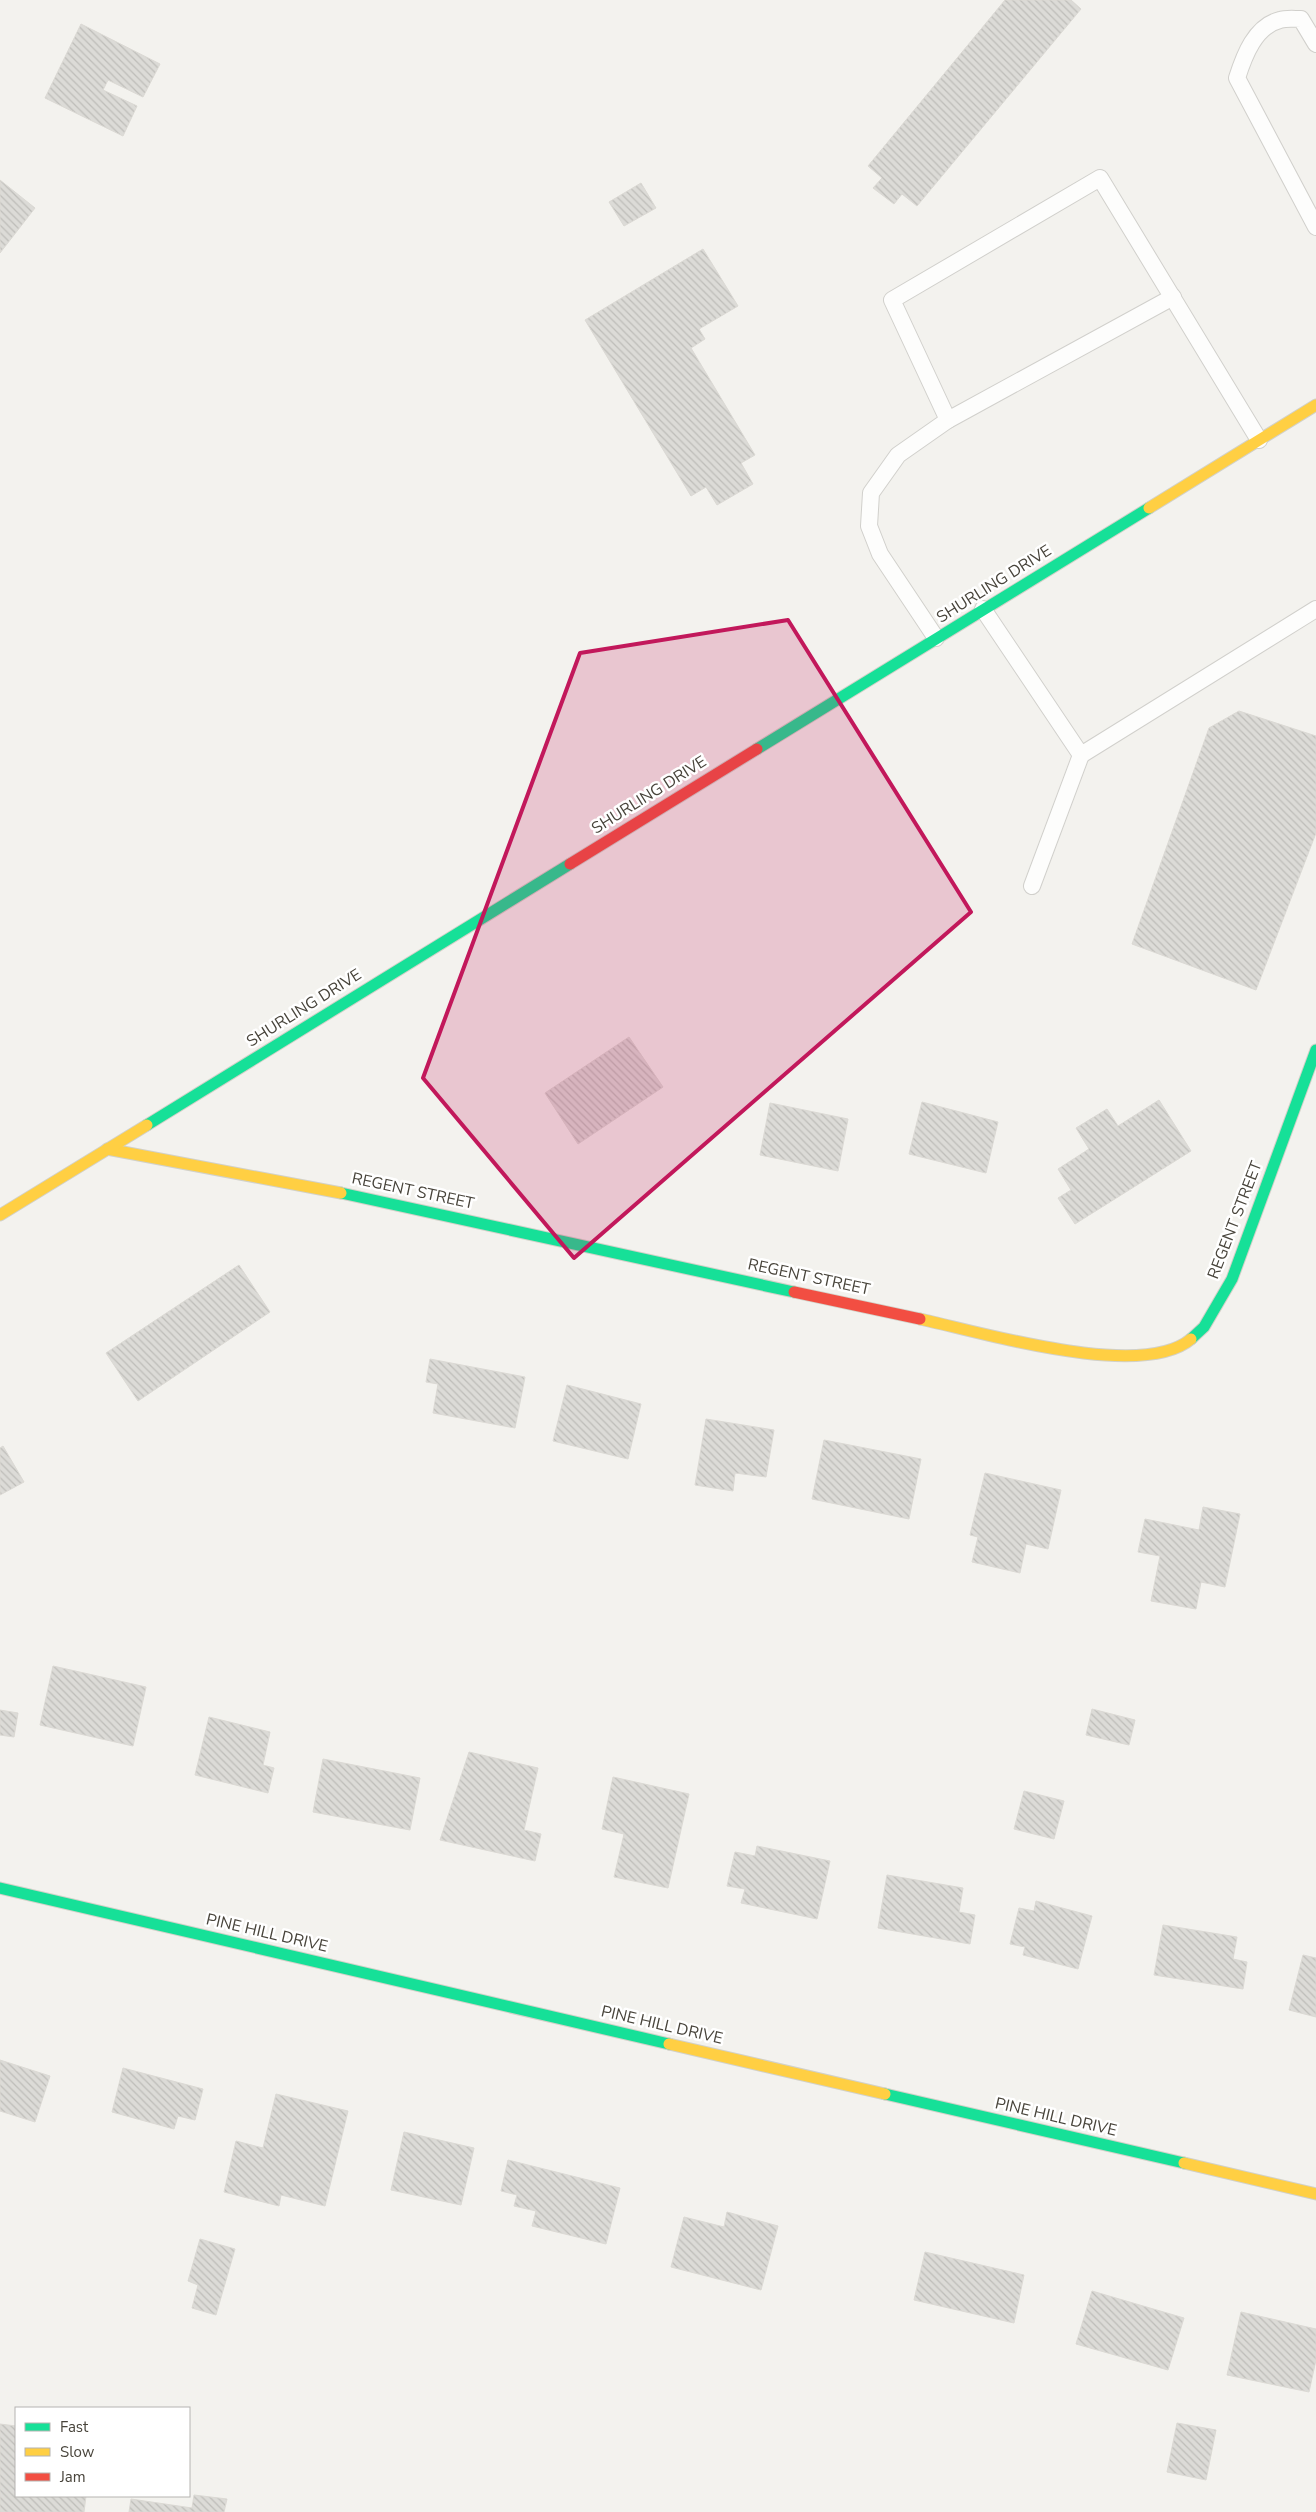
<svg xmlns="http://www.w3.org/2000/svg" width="1316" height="2512" font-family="'Nunito Sans',sans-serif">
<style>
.building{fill:url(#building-back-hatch);stroke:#dbd9d4}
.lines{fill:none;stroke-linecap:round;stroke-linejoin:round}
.lane-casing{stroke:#d1d0cc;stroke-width:18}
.fast-casing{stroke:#d2d1c8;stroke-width:13}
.slow-casing{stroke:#d2d1c8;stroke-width:13}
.jam-casing{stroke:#d2d1c8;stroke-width:13}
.lane{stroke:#fdfdfc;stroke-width:16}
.fast{stroke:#16e098;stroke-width:11}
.slow{stroke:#ffcf43;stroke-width:11}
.jam{stroke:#f24e42;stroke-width:11}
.marked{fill:#c2185b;fill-opacity:0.2;stroke:#c2185b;stroke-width:4;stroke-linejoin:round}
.labels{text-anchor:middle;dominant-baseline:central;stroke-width:5;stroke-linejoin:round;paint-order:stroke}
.street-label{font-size:16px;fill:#48443b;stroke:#fff}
</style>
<defs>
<pattern id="building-back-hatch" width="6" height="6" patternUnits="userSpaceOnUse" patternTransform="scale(1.25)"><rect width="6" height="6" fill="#dcdbd7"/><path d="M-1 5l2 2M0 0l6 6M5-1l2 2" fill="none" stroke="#bebdb9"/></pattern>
</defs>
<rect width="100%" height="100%" fill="#f3f2ee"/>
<g class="building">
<polygon points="1005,0 1071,0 1081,9 917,206 902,194 894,204 873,188 882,178 868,166"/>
<polygon points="81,24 160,64 143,97 108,80 103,90 137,106 123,136 45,98"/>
<polygon points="0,180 35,208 0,253"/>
<polygon points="641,183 656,208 624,226 609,202"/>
<polygon points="703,249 738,306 699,329 705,339 691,348 755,455 741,463 753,484 717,505 706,487 691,496 585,320"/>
<polygon points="1239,711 1316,736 1316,833 1256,990 1132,944 1209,728"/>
<polygon points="629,1037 663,1087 578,1144 545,1093"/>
<polygon points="1159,1100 1191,1151 1075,1224 1058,1198 1071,1190 1058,1169 1089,1149 1076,1128 1107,1109 1118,1126"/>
<polygon points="922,1102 998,1122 986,1173 909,1154"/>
<polygon points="770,1103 848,1119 838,1171 760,1155"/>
<polygon points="239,1265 270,1312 138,1401 106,1353"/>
<polygon points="430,1359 525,1377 515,1428 433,1413 438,1384 426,1382"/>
<polygon points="567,1385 641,1404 628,1459 553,1441"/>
<polygon points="706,1419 774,1430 766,1477 735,1473 733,1491 695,1485"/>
<polygon points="824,1440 921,1459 909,1519 812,1499"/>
<polygon points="3,1446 24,1482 0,1495 0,1448"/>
<polygon points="985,1473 1061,1490 1048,1549 1026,1544 1020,1573 972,1562 978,1537 970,1535"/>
<polygon points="1203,1507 1240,1514 1225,1587 1201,1582 1196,1609 1151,1601 1160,1556 1138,1552 1145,1519 1199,1530"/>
<polygon points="53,1666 146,1687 133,1746 40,1725"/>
<polygon points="1092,1709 1135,1720 1129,1745 1086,1735"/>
<polygon points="0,1710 18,1713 14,1737 0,1735"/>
<polygon points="209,1717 270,1732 263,1765 274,1768 268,1793 195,1775"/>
<polygon points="469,1752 538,1768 524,1830 541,1834 535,1861 440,1840"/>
<polygon points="323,1759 420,1778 410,1830 313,1812"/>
<polygon points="613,1777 689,1794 668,1888 614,1877 624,1834 602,1829"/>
<polygon points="1024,1791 1064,1801 1054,1839 1014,1829"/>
<polygon points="757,1846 830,1861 817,1919 741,1903 745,1889 727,1886 735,1852 755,1856"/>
<polygon points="887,1875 963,1888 959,1912 975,1915 970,1944 878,1928"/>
<polygon points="1036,1901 1092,1916 1078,1969 1023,1955 1025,1947 1010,1944 1019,1908 1034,1911"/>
<polygon points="1163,1925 1237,1937 1233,1959 1247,1962 1243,1989 1154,1975"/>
<polygon points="1303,1955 1316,1958 1316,2017 1289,2010"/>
<polygon points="0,2060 50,2076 35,2122 0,2111"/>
<polygon points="123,2068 203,2089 195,2120 178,2116 174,2129 112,2112"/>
<polygon points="276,2094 348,2111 325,2206 281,2195 279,2206 224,2192 236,2141 263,2148"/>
<polygon points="404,2132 474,2148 461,2205 391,2190"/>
<polygon points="508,2160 620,2188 606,2244 532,2226 536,2211 514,2206 517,2195 501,2191"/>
<polygon points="727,2212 778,2226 761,2290 671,2267 684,2217 724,2227"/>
<polygon points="200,2239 235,2249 216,2315 192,2308 198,2285 188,2281"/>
<polygon points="925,2252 1024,2275 1014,2323 914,2300"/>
<polygon points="1092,2291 1184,2318 1168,2370 1076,2344"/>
<polygon points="1241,2312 1316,2329 1316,2360 1309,2392 1227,2375"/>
<polygon points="1177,2423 1216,2430 1206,2480 1167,2472"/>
<polygon points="0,2424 16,2426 16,2496 86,2496 84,2512 0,2512"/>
<polygon points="194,2495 227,2499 224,2512 129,2512 131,2499 192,2508"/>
</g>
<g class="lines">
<defs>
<g id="lane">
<path d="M1316,44L1301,19C1294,19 1286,18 1280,20C1255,26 1244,56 1237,78L1316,227"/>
<polyline points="948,420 1173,297"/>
<polyline points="983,609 1081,755 1316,609"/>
<polyline points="936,638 880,554 869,526 871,493 898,455 948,420 892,300 1100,178 1259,440"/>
<polyline points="1032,886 1081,755"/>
</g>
<g id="fast">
<polyline points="757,749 1149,508"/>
<polyline points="147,1125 570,864"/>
<polyline points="341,1193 794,1292"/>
<polyline points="1191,1339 1204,1327 1232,1279 1316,1050"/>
<polyline points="0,1888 669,2044"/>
<polyline points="885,2094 1184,2163"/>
</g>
<g id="slow">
<polyline points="1149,508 1316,405"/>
<polyline points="107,1149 341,1193"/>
<polyline points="0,1215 147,1125"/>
<path d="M920,1319C980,1332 1142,1381 1191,1339"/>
<polyline points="669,2044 885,2094"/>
<polyline points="1184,2163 1316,2194"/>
</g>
<g id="jam">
<polyline points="570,864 757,749"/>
<polyline points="794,1292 920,1319"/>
</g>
</defs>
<use href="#lane" class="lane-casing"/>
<use href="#fast" class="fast-casing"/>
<use href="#slow" class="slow-casing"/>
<use href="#jam" class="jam-casing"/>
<use href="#lane" class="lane"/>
<use href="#fast" class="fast"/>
<use href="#slow" class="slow"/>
<use href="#jam" class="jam"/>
</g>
<path class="marked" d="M788,620L971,912L574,1258L423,1078L580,653Z"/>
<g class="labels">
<g class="street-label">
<text transform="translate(994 584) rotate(-32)">SHURLING DRIVE</text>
<text transform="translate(649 795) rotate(-32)">SHURLING DRIVE</text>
<text transform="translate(304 1008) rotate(-32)">SHURLING DRIVE</text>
<text transform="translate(413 1191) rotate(12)">REGENT STREET</text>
<text transform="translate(1235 1220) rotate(-69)">REGENT STREET</text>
<text transform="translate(809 1277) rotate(12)">REGENT STREET</text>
<text transform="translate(267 1933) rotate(13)">PINE HILL DRIVE</text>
<text transform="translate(662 2025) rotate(13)">PINE HILL DRIVE</text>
<text transform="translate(1056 2117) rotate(13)">PINE HILL DRIVE</text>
</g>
</g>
<rect x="15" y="2407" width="175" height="90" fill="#ffffff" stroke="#b6b4b1"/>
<rect x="25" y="2423" width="25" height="8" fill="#16e098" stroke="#b6b4b1"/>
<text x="60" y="2432" font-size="15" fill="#48443b">Fast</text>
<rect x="25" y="2448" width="25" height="8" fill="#ffcf43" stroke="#b6b4b1"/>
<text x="60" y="2457" font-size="15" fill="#48443b">Slow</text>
<rect x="25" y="2473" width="25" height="8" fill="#f24e42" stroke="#b6b4b1"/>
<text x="60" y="2482" font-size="15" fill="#48443b">Jam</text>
</svg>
